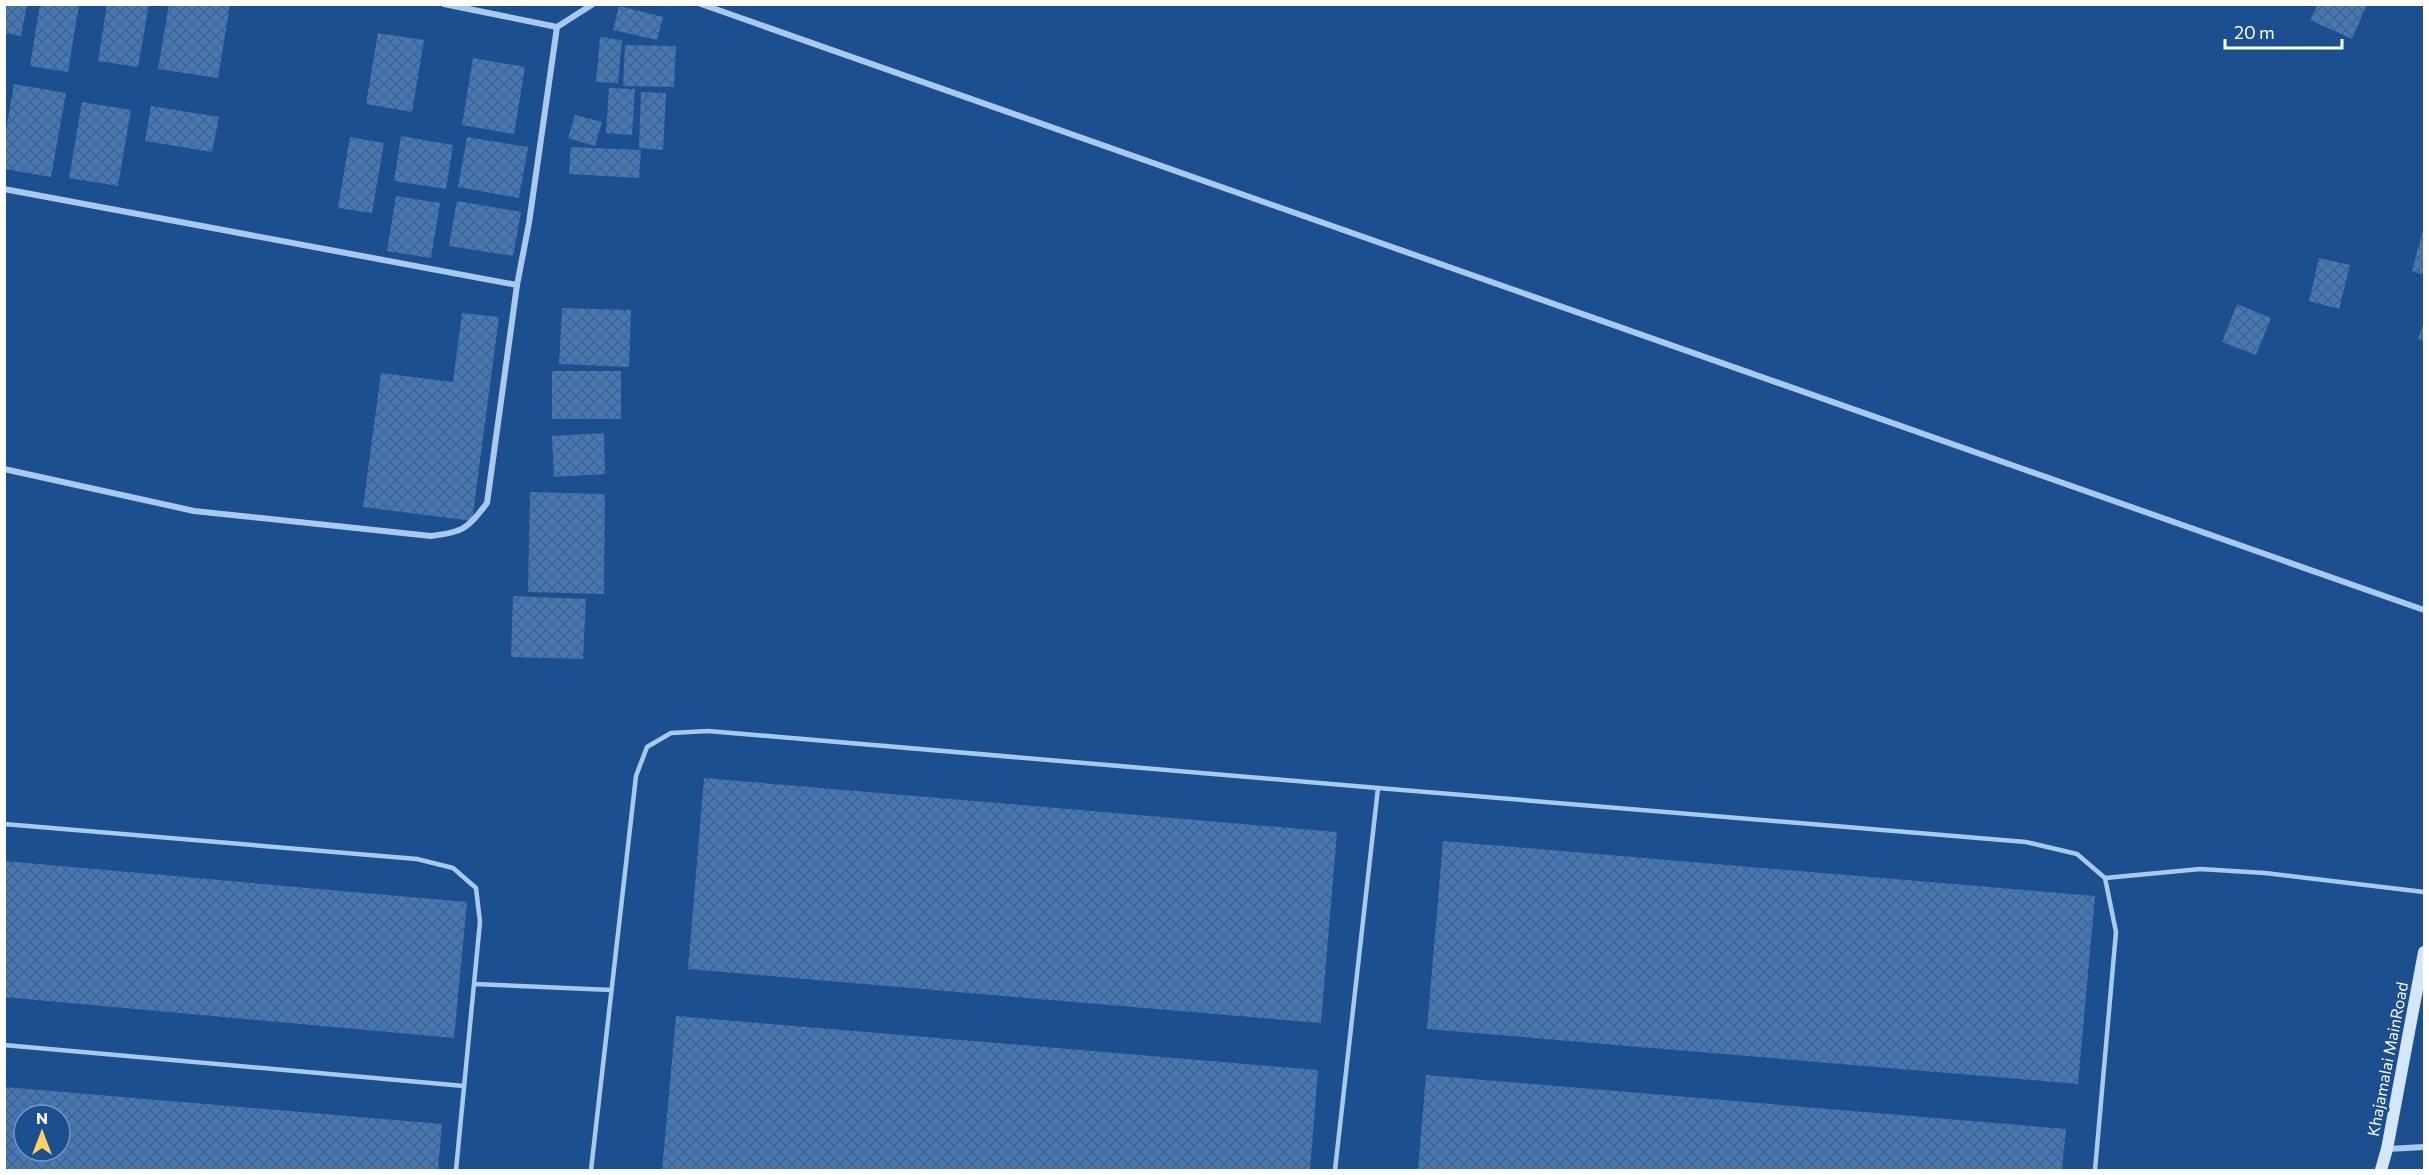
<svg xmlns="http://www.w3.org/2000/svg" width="2429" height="1175" font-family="Commissioner,sans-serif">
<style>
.building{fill:url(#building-cross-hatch);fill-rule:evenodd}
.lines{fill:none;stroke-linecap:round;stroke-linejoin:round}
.lane{stroke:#a9c9ee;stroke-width:4.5}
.street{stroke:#a9c9ee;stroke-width:6}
.secondary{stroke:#d6e6fa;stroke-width:12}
.labels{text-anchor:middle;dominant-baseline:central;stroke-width:5;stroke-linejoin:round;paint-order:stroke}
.street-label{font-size:16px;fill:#fff;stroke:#1b4f8f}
</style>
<defs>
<pattern id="building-cross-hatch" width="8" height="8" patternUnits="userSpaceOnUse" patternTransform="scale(1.5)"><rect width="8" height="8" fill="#4478b7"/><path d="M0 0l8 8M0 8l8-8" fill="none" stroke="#486282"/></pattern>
</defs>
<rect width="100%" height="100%" fill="#1b4f8f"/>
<g class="building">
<polygon points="40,4 79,4 68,72 30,66"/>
<polygon points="107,4 149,4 138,67 98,61"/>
<polygon points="169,4 230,4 218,78 158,69"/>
<polygon points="2318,4 2367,4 2352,39 2310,20"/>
<polygon points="4,5 27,5 21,36 4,33"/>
<polygon points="619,6 663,17 657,40 613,30"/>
<polygon points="378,33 424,40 412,112 366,104"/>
<polygon points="600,37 622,40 618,83 596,82"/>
<polygon points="625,45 676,46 674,87 623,86"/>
<polygon points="473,58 525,67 514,134 462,125"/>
<polygon points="14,84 66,93 51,177 4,169 4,142"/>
<polygon points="609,88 635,89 632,135 606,133"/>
<polygon points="641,92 666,93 663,150 639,148"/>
<polygon points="82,102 131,110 118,186 69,178"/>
<polygon points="151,106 219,117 212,152 145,141"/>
<polygon points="575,115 602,122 595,146 568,138"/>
<polygon points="401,136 453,145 446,189 394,181"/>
<polygon points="350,137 384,143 372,213 338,208"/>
<polygon points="467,137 528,147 519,198 458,187"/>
<polygon points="571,147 641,150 639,178 569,174"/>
<polygon points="396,196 440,203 431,258 387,251"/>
<polygon points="457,201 521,212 513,256 449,246"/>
<polygon points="2424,226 2424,275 2412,271"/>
<polygon points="2319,258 2350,265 2339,309 2309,301"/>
<polygon points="2237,304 2271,318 2256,355 2222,342"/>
<polygon points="562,308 631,310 629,367 559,364"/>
<polygon points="462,313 499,317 472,521 363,507 381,373 453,382"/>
<polygon points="2424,322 2424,341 2418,339"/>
<rect x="552" y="371" width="69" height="48"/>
<polygon points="604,433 605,474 554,477 552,436"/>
<polygon points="530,492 605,494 604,594 528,592"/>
<polygon points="513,596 586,599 583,659 511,657"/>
<polygon points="704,778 1337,832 1321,1023 688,969"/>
<polygon points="1443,841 2095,896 2078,1084 1427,1029"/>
<polygon points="4,861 467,902 454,1038 4,997"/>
<polygon points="676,1016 1318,1070 1310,1170 662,1170"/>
<polygon points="1426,1075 2066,1129 2062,1170 1418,1170"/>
<path d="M4,1087L442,1124L438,1170H4ZM24,1115H60V1151H24Z"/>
</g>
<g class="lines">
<g class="lane">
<polyline points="1378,788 2026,842 2077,854 2105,878 2116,932 2095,1170"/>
<polyline points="4,824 417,859 453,868 476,888 480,922 456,1170"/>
<polyline points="2105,878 2200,869 2265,873 2424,892"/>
<polyline points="474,984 611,990"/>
<polyline points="4,1045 464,1086"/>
<polyline points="591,1170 636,776 647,747 671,733 708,731 1378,788 1335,1170"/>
</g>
<g class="street">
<polyline points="444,4 557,27 529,223 517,285"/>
<path d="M701,4C1277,203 1849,411 2424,610"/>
<polyline points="557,27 593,4"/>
<path d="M4,189L517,285L487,503C467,529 464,532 431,536L194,511L4,469"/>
<polyline points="2388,1149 2424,1147"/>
</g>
<polyline class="secondary" points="2381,1170 2387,1149 2424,952"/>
</g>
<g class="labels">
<g class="street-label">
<text transform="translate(2387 1059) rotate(-79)">Khajamalai MainRoad</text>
</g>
</g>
<rect width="2429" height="1175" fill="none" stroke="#ffffff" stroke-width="12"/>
<g transform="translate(42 1133)"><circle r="28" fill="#1b4f8f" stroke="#7695bc" stroke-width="1.5"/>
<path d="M0-4.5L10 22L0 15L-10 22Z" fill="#ffd166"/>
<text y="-9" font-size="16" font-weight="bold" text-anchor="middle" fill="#ffffff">N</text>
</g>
<path d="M2225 39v9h117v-9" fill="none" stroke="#ffffff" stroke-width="3"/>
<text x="2234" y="39" font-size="18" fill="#ffffff" stroke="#1b4f8f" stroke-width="4.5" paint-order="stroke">20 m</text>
</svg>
